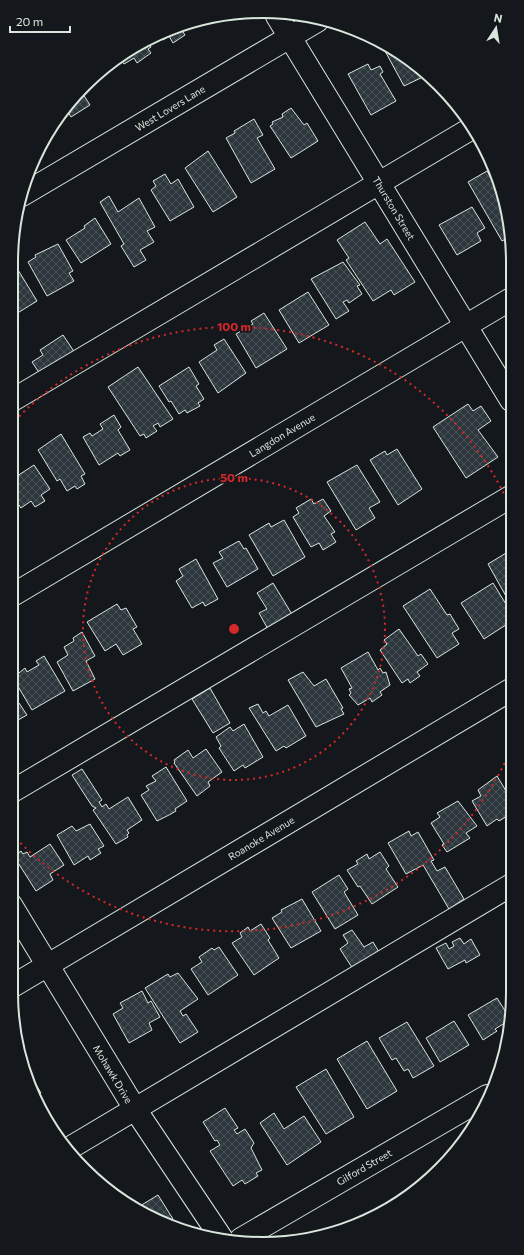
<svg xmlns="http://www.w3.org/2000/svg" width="524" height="1255" font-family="Commissioner,sans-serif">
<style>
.building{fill:url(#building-cross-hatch);stroke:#d8e6dc}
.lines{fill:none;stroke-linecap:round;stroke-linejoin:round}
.minor-casing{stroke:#d8e6dc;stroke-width:24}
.minor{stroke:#14181c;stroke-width:22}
.ring{fill:none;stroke:#d62828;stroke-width:2;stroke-dasharray:2 4}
.labels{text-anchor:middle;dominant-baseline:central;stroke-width:3;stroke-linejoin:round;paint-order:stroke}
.street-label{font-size:10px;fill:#d8e6dc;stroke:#14181c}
.rim{fill:none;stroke:#d8e6dc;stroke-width:2}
.centre{fill:#d62828;stroke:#14181c;stroke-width:2}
.ring-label{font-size:12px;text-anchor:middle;font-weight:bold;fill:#d62828;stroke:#14181c;stroke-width:3;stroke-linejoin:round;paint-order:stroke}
</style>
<defs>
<pattern id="building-cross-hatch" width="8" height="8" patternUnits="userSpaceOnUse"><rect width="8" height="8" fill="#2c363c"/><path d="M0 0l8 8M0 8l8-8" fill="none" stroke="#4a5358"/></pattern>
</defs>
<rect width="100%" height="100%" fill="#14181c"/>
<g class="building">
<polygon points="181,29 185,35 173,43 169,36 163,40 160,35"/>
<polygon points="147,40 151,47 148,49 151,53 137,63 134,58 124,64 121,60"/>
<polygon points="389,49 415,63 427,75 404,86 385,51"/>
<polygon points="368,64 371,70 380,66 383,72 380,74 396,101 371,115 348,74"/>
<polygon points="81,91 90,105 71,117 66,109 73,96"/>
<polygon points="291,108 304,125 307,123 318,141 291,158 270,126 273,124 272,122 283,117 282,114"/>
<polygon points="254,119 263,135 257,138 275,169 251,183 226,138 235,133 234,131"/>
<polygon points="208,151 237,197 213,212 185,168"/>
<polygon points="487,171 496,186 499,185 511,229 511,236 502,241 468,182"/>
<polygon points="165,174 171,184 178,179 194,207 170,221 151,190 156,186 153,181"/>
<polygon points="109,196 118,212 139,198 155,227 147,231 154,242 140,250 146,260 134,267 121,246 124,244 100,202"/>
<polygon points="472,207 485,228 477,233 481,241 457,255 439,225"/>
<polygon points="95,218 111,244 81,263 66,240 85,228 84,226"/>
<polygon points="365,222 380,244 387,239 415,282 394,295 391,290 373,301 346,260 349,258 337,240"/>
<polygon points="58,244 73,271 69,273 74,281 47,296 28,262 36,257 35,255"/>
<polygon points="343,262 360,285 357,286 362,294 349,303 347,300 343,302 349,311 336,319 311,279"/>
<polygon points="15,265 37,301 11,317 11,267"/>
<polygon points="308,292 329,325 299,343 279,310"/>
<polygon points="264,313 287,349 256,368 236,334 253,324 251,321"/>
<polygon points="63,335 75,353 40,374 32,362 43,355 40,350"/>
<polygon points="224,339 246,373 218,393 199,362 217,350 214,345"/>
<polygon points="138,367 173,419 160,427 158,423 153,426 157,431 146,438 144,434 140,436 108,387"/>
<polygon points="189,367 199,384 196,386 204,399 198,403 200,406 187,413 185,410 179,414 171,401 169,402 159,386"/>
<polygon points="468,404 473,411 481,406 491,421 478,430 498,457 466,478 433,427"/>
<polygon points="114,415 121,427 118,430 130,450 120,456 118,453 99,465 83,437 90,433 92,436 103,429 100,424"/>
<polygon points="61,434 85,474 81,476 85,484 77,489 75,486 67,491 60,479 57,481 38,450"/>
<polygon points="397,449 422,489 398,505 370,460 385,451 387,455"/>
<polygon points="34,465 50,489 41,495 45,501 35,507 31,501 21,508 11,494 11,480"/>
<polygon points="357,465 380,502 369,508 375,518 356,530 327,482"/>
<polygon points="311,499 314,504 323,499 331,511 324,516 335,532 331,534 336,542 323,550 319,543 311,547 293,517 299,513 296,508"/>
<polygon points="284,520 305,557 273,576 249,535 269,523 271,527"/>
<polygon points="239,541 244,549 246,548 258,569 227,587 213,563 223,558 219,552"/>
<polygon points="511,550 512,551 512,607 488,564"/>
<polygon points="196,559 218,599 205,606 203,602 192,608 176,581 183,576 179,569"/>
<polygon points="273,583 293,616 269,631 259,613 267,609 257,593"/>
<polygon points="493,583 512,614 512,621 484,639 461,603"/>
<polygon points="430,589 447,615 450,614 459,629 452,633 459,644 437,658 403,606"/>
<polygon points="117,604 121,610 126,608 137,627 133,629 142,644 123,655 116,644 105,651 87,622"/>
<polygon points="399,629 418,656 421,654 428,664 417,672 420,676 410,683 408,679 402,683 380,650 387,644 384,640"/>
<polygon points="82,632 95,656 86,661 95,679 73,691 57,662 68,655 64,647 74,641 73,638"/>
<polygon points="368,652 378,670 380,668 383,673 386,672 390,685 380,692 382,695 372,702 370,698 358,705 349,695 351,693 349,689 352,688 341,668"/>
<polygon points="44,656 65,691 32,710 13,678 25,668 27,672 39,665 36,661"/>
<polygon points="303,672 314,686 326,679 343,708 341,709 344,714 316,727 288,680"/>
<polygon points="210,688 230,723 213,733 192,699"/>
<polygon points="11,695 17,704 19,703 27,715 11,724"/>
<polygon points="258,704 263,713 266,711 269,716 288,705 306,736 286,748 284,746 276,751 249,708"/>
<polygon points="244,724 263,757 245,768 243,765 234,771 219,748 221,746 216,737 230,727 233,731"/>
<polygon points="206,749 222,772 208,782 210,786 197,796 174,763 175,762 174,760 188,750 193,758"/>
<polygon points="166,767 187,801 175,809 176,811 169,815 157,821 141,795 149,790 146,786 156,781 152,776"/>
<polygon points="82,769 102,800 99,802 102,807 106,804 109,809 128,797 142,820 127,830 129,833 127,835 128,837 116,844 93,810 96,808 92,806 72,775"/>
<polygon points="497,776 512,801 512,813 499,821 497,819 487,826 472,801 481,796 478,790"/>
<polygon points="458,801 477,826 466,833 470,838 447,852 442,845 444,844 431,823 440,817 437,813"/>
<polygon points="90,824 104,846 98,849 101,853 90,860 88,856 74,865 57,835 72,826 76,831"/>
<polygon points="409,831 411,836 418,832 434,860 431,861 437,871 445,867 464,899 449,909 423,865 406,874 388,843"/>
<polygon points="50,844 64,865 50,874 53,880 36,891 15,858 17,857 16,855 21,851 23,854 27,852 30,857"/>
<polygon points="380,852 389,866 386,869 398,887 372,904 360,886 358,887 347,870 358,864 356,861 367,854 369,859"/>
<polygon points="339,875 348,889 344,892 358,915 335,929 312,892"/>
<polygon points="302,899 321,931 291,948 272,918 282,912 281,910"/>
<polygon points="261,924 270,938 268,940 279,958 254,975 232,943 242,937 240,933 248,927 250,931"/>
<polygon points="352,930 364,947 373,942 379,952 353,969 340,949 348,943 343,935"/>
<polygon points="460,938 464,944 471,939 480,955 466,963 465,960 448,969 436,948 446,943 449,949 454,946 452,942"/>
<polygon points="219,947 238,975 208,995 191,969 202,962 199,957 212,948 214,950"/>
<polygon points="178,973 198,999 180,1011 183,1016 186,1014 198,1032 180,1043 145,988 168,974 170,977"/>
<polygon points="513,987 513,993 512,999 507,990"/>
<polygon points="142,991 148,1003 151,1001 160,1017 149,1023 152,1030 129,1043 113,1014 123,1008 120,1003"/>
<polygon points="497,998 509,1017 508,1021 495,1029 497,1031 483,1040 468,1015"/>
<polygon points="454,1021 469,1045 440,1062 426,1038"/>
<polygon points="407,1022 434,1066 413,1078 408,1069 404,1071 396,1058 392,1060 379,1038"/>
<polygon points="367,1041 397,1091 367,1109 337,1059"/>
<polygon points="23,1063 41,1093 37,1096 24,1074"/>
<polygon points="326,1069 354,1117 326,1134 296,1087"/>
<polygon points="225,1108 238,1128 234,1130 237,1134 245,1129 254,1143 251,1148 262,1170 256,1173 258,1176 245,1184 242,1180 233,1186 210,1151 220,1145 217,1140 215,1141 203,1122"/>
<polygon points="274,1113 284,1129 304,1116 321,1142 287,1165 260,1123"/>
<polygon points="158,1195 173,1219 168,1222 135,1209"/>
</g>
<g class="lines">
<defs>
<g id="minor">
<polyline points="277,16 511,400"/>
<polyline points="22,195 317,21"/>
<polyline points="11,401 472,128"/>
<polyline points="11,596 511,299"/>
<polyline points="11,792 512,496"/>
<polyline points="11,905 135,1109 222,1239"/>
<polyline points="11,987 512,689"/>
<polyline points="68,1149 513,884"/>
<polyline points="241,1239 487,1096"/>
</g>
</defs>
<use href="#minor" class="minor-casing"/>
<use href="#minor" class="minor"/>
</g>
<g class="ring">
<circle cx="234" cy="629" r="151"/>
<path d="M512 747A302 302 0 0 1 11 833M11 425A302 302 0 0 1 511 509"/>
</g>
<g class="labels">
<g class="street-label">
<text transform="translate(170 108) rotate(-31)">West Lovers Lane</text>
<text transform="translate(394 208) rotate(59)">Thurston Street</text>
<text transform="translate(282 435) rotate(-31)">Langdon Avenue</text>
<text transform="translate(261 838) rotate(-31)">Roanoke Avenue</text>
<text transform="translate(113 1074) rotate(59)">Mohawk Drive</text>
<text transform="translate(364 1167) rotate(-30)">Gilford Street</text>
</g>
</g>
<path d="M0 0H524V1255H0ZM262 18H262A244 244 0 0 1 506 262V993A244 244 0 0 1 262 1237H262A244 244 0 0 1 18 993V262A244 244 0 0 1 262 18Z" fill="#14181c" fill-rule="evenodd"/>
<path class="rim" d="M262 18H262A244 244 0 0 1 506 262V993A244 244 0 0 1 262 1237H262A244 244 0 0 1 18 993V262A244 244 0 0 1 262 18Z"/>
<circle cx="234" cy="629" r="6" class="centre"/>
<g class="ring-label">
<text x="234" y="331">100 m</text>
<text x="234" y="482">50 m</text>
</g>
<g transform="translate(496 28) rotate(12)" stroke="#14181c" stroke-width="3" paint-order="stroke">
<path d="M0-3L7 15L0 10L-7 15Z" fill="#d8e6dc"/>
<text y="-6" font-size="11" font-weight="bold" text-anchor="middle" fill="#d8e6dc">N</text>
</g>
<path d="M10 26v6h60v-6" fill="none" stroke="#d8e6dc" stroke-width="2"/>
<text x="16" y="26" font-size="12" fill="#d8e6dc" stroke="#14181c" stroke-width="3" paint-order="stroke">20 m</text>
</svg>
